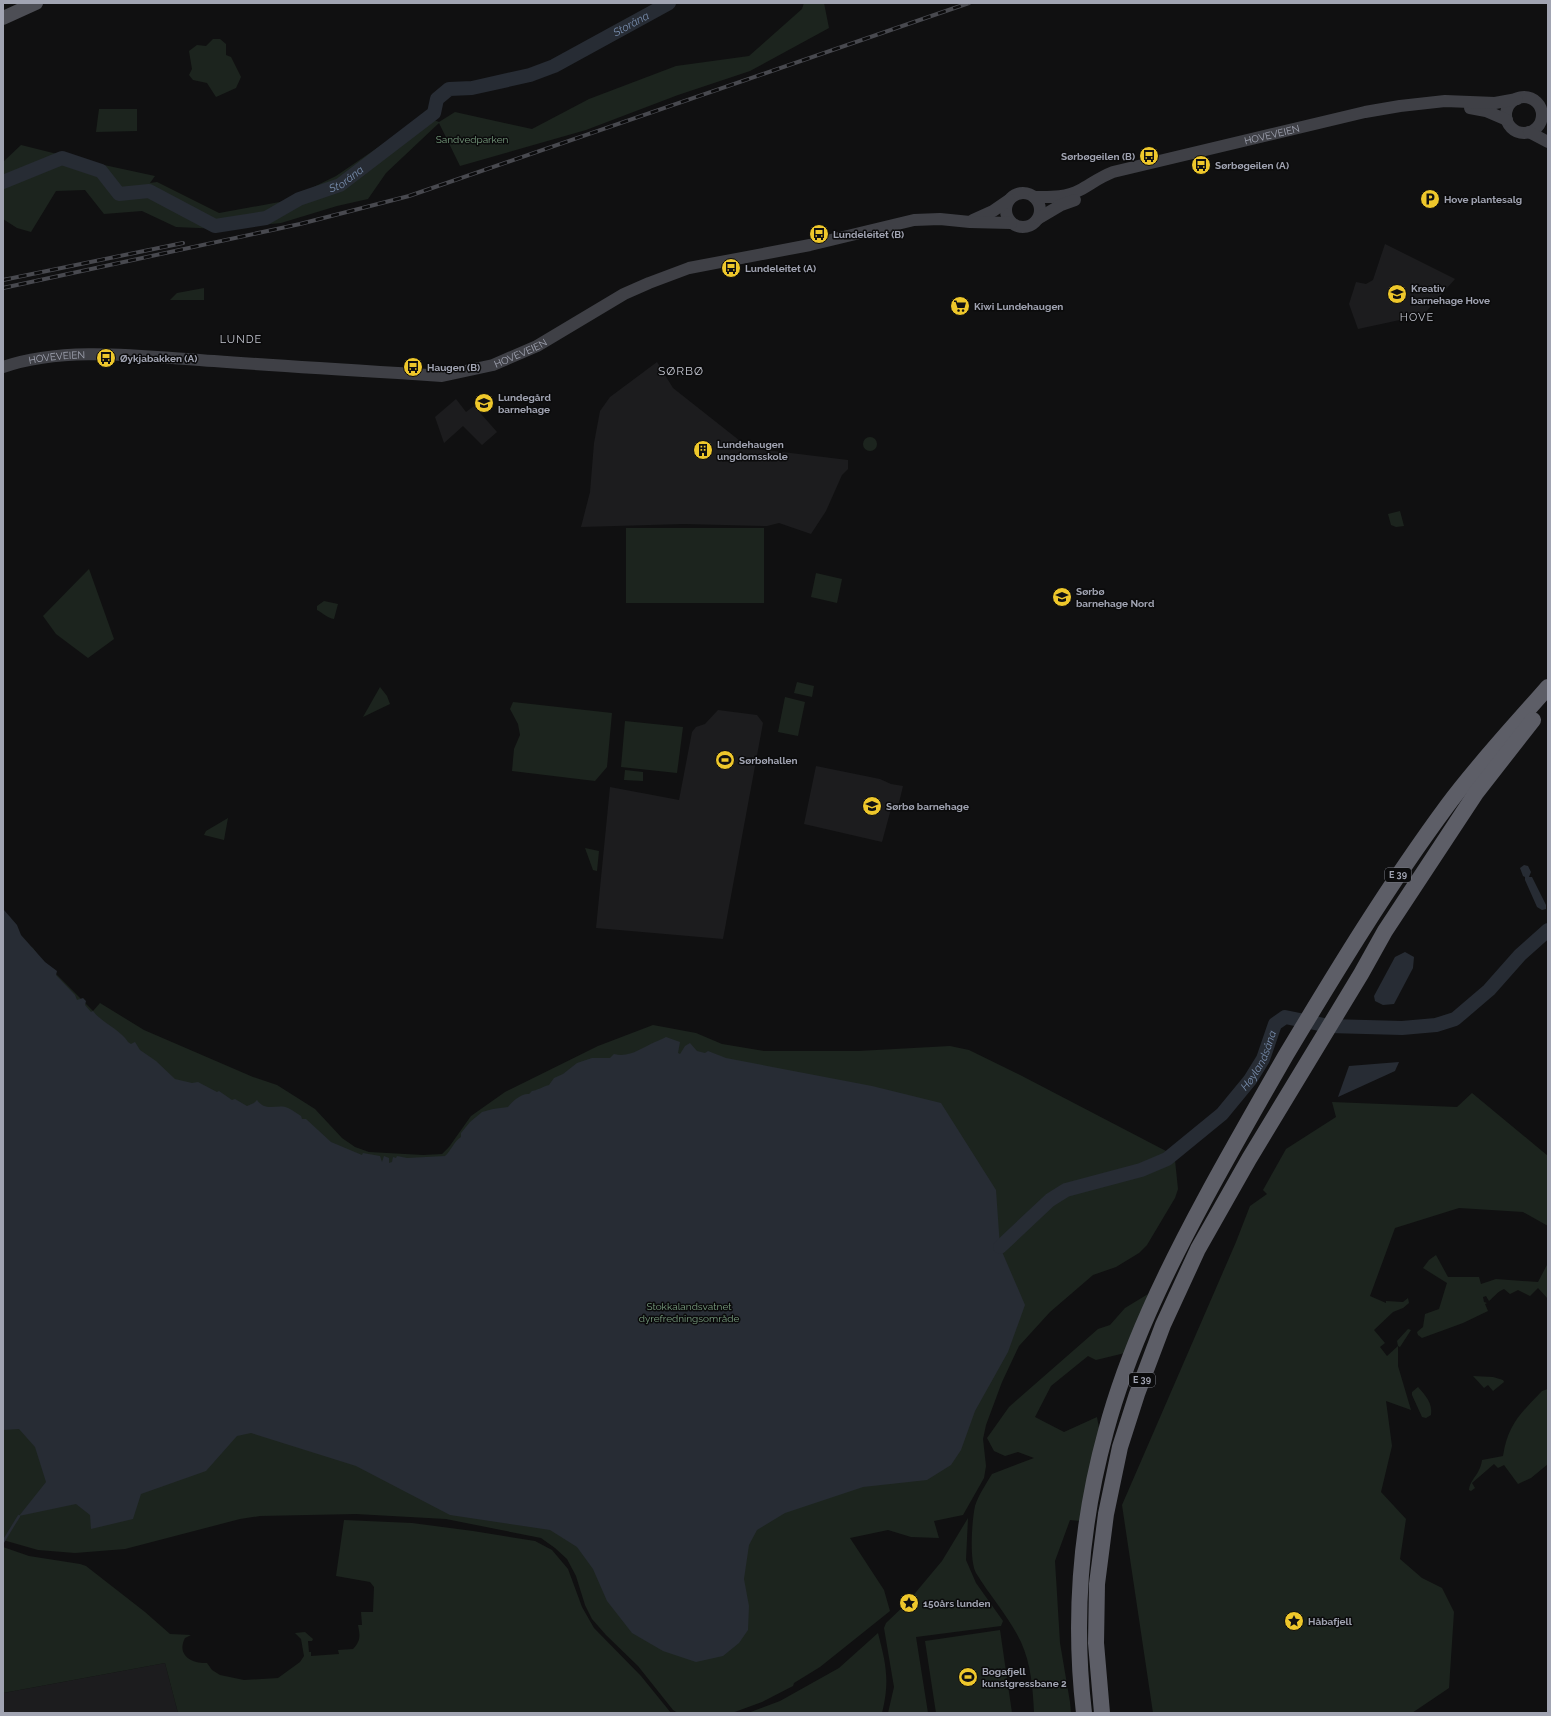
<svg xmlns="http://www.w3.org/2000/svg" width="1551" height="1716" font-family="Raleway,sans-serif">
<style>
.built{fill:#1c1c1e}
.green{fill:#1c241e}
.water{fill:#272c34}
.lines{fill:none;stroke-linecap:round;stroke-linejoin:round}
.stream{stroke:#272c34;stroke-width:2.5}
.river{stroke:#272c34;stroke-width:14}
.secondary{stroke:#3f4046;stroke-width:12}
.primary{stroke:#4d4e55;stroke-width:14}
.highway{stroke:#5d5e67;stroke-width:16}
.rail-casing{stroke:#48494f;stroke-width:4}
.rail{stroke:#0b0b0c;stroke-width:2.5;stroke-dasharray:8;stroke-linecap:butt}
.labels{text-anchor:middle;dominant-baseline:central;stroke-width:3;stroke-linejoin:round;paint-order:stroke}
.shield{fill:#0b0b0c;stroke:#747680;stroke-width:1}
.shield-label{font-size:9px;font-weight:bold;fill:#a1a4b2}
.street-label{font-size:10px;fill:#a1a4b2;stroke:#0b0b0c}
.park-label{font-size:10px;fill:#789d7f;stroke:#0b0b0c}
.poi-label{font-size:10px;font-weight:bold;fill:#a1a4b2;stroke:#0b0b0c;text-anchor:start}
.water-label{font-size:11px;font-style:italic;fill:#788dad;stroke:#0b0b0c}
.neighbourhood-label{font-size:11px;letter-spacing:1px;fill:#c2c4ce;stroke:#0b0b0c}
.quarter-label{font-size:12px;letter-spacing:1px;fill:#c2c4ce;stroke:#0b0b0c}
</style>
<rect width="100%" height="100%" fill="#101011"/>
<g class="built">
<polygon points="1385,244 1455,279 1423,315 1358,329 1349,304 1356,282 1366,284 1373,280"/>
<polygon points="657,362 673,388 749,448 848,460 848,469 842,475 826,511 811,534 779,523 767,526 684,524 581,527 590,492 594,443 600,411 610,397"/>
<polygon points="456,399 466,412 474,406 497,432 482,445 463,426 444,443 435,417"/>
<polygon points="718,710 757,715 763,723 723,939 596,928 610,787 679,800 692,732 696,727 705,724"/>
<polygon points="816,766 880,779 891,784 903,786 898,807 892,805 882,842 804,824"/>
<polygon points="165,1663 178,1713 3,1713 3,1693"/>
</g>
<g class="green">
<polygon points="804,3 824,3 829,28 750,71 678,95 586,130 460,166 439,123 386,173 368,199 337,206 281,223 221,229 176,227 142,211 104,214 85,190 56,191 31,232 17,228 3,219 3,162 21,145 81,160 155,176 150,183 157,182 219,213 285,201 336,176 424,116 439,122 455,112 532,129 589,99 676,66 749,56 802,9"/>
<polygon points="213,39 220,39 226,44 226,55 231,57 241,77 236,88 216,97 207,83 193,80 189,75 192,69 189,51 197,45 206,46"/>
<polygon points="99,109 137,109 137,131 96,132"/>
<polygon points="204,288 204,300 170,300 177,293"/>
<circle cx="870" cy="444" r="7"/>
<polygon points="1400,511 1404,526 1396,527 1391,525 1388,514"/>
<rect x="626" y="528" width="138" height="75"/>
<polygon points="89,569 114,639 88,658 56,634 43,616"/>
<polygon points="816,573 842,579 837,603 811,597"/>
<path d="M324,601L338,604L334,619C327,618 323,613 317,610V606Z"/>
<polygon points="797,682 814,686 812,697 794,693"/>
<polygon points="380,687 387,696 390,704 363,717"/>
<polygon points="785,697 805,702 798,736 778,732"/>
<polygon points="513,702 612,713 607,767 595,781 512,771 514,749 520,735 518,724 510,709"/>
<polygon points="625,721 683,727 677,773 621,767"/>
<polygon points="625,770 643,772 643,781 624,780"/>
<polygon points="228,818 224,840 204,835 206,831"/>
<polygon points="585,848 599,851 597,871 593,870"/>
<polygon points="3,911 18,937 33,948 41,959 93,1011 100,1003 144,1030 253,1077 277,1085 315,1109 342,1138 355,1147 369,1152 423,1155 442,1154 449,1147 471,1116 505,1092 598,1046 653,1025 696,1033 722,1044 764,1051 858,1051 950,1046 969,1050 1022,1076 1166,1151 1175,1160 1178,1189 1175,1198 1147,1245 1139,1253 1116,1267 1093,1275 1050,1312 1019,1346 1002,1382 986,1425 983,1439 986,1466 984,1478 963,1515 934,1521 939,1538 911,1537 888,1530 850,1538 884,1590 890,1611 820,1667 794,1683 793,1686 762,1702 732,1713 678,1713 673,1710 638,1666 606,1635 592,1619 585,1605 576,1576 567,1559 555,1548 541,1538 446,1519 356,1514 260,1516 240,1519 125,1549 75,1553 38,1550 3,1540"/>
<polygon points="1472,1093 1548,1156 1548,1226 1523,1212 1459,1208 1395,1228 1370,1296 1386,1303 1386,1301 1403,1302 1408,1298 1409,1303 1403,1308 1393,1312 1374,1330 1385,1343 1380,1347 1387,1356 1398,1346 1397,1341 1408,1329 1411,1330 1400,1347 1398,1346 1398,1366 1411,1410 1386,1401 1392,1446 1381,1492 1406,1519 1400,1559 1422,1578 1442,1588 1454,1612 1449,1688 1412,1713 1153,1713 1122,1505 1236,1242 1250,1206 1267,1194 1263,1190 1286,1149 1336,1117 1332,1102 1457,1107"/>
<path d="M1436,1255L1448,1277H1479L1481,1284L1496,1279L1538,1282L1548,1263V1299L1538,1288L1530,1296L1518,1290L1510,1294L1504,1289C1497,1292 1494,1297 1489,1301L1486,1296L1483,1297L1484,1302L1487,1303L1485,1304L1488,1311L1463,1323L1422,1338L1418,1335L1417,1332L1423,1327L1425,1314L1439,1309L1446,1286L1447,1283L1423,1268L1429,1260Z"/>
<path d="M1148,1294L1144,1310L1125,1353L1096,1360L1088,1356L1051,1386L1035,1417L1064,1432L1097,1417L1099,1428L1080,1521L1070,1520L1055,1561L1060,1643L1070,1702L1071,1713H1034C1033,1689 1031,1664 1021,1642C1009,1617 990,1596 976,1573C969,1560 972,1520 975,1506C978,1496 986,1484 992,1474L1034,1458L1018,1452L1005,1456L994,1451L987,1438L1009,1407L1098,1329L1110,1325L1125,1308Z"/>
<polygon points="1473,1376 1493,1377 1503,1380 1504,1382 1493,1391 1488,1385 1484,1388"/>
<path d="M1418,1387C1425,1395 1433,1403 1431,1415L1426,1418L1422,1417L1412,1395V1392Z"/>
<path d="M1548,1389V1464L1531,1478L1518,1484L1504,1465L1498,1468L1494,1464L1472,1483L1475,1488L1471,1491L1469,1490C1470,1479 1480,1475 1482,1460L1503,1456C1508,1424 1521,1413 1542,1391Z"/>
<polygon points="968,1518 966,1560 976,1583 1003,1621 1001,1626 916,1637 928,1713 888,1713 894,1687 884,1628 886,1623 906,1604 942,1561"/>
<path d="M344,1520L412,1523L473,1531L535,1541L552,1550L568,1569L582,1607L594,1628L641,1676L671,1713H178L165,1663L3,1693V1547L29,1556L80,1564L86,1566L145,1612L170,1634L191,1635L185,1638C176,1655 192,1664 207,1663L212,1670L220,1675L244,1680L278,1678L300,1662L304,1656L301,1639L295,1633L305,1632L313,1639L312,1641H308L309,1652H311V1656L339,1654L338,1650L353,1649C361,1641 360,1635 358,1625H362L361,1612H373L374,1587L370,1582L336,1576Z"/>
<polygon points="1000,1630 1012,1713 936,1713 925,1641"/>
<path d="M878,1633C886,1664 890,1681 882,1713H748L780,1701L839,1668Z"/>
</g>
<g class="water">
<polygon points="1524,865 1528,866 1531,872 1529,877 1532,877 1546,905 1546,909 1542,910 1537,907 1525,880 1525,877 1523,876 1520,868"/>
<path d="M3,906L4,910L17,925L21,935L45,962L57,971L56,975L75,995L77,1000L83,998L86,1001L85,1005L91,1012L93,1011C102,1023 121,1030 128,1042L131,1044L135,1042L140,1050L156,1061L175,1079L192,1083L198,1082L217,1092L219,1091L232,1100L235,1099L247,1106L254,1103L257,1100C266,1113 278,1103 288,1108C293,1110 296,1113 301,1116L302,1119H306L331,1142L362,1155L363,1153L380,1156L382,1162L384,1156L389,1158V1163L392,1162L393,1157L396,1158L397,1156L407,1158L445,1156C451,1151 454,1141 461,1137V1133L470,1122L482,1112L493,1109L508,1107C512,1101 522,1093 529,1094L532,1091C535,1091 545,1086 549,1085L554,1078L563,1074L577,1063L592,1058H610L614,1054C630,1058 641,1048 655,1042C659,1040 663,1039 666,1037L680,1042L678,1053L680,1054L685,1046L690,1043L697,1051L705,1053L708,1051L726,1058L872,1086L941,1103L996,1190L1000,1247L1025,1305L1008,1352L975,1411L961,1450L951,1465L927,1480L863,1487L785,1513L757,1530L749,1545L744,1579L749,1606L748,1630L739,1643L723,1656L696,1662L663,1651L632,1633L607,1601L593,1569L577,1547L550,1530L450,1515L356,1466L251,1433L237,1436L206,1471L141,1494L133,1519L91,1529L90,1515L76,1504L19,1516L46,1482L35,1447L19,1429L3,1430Z"/>
<polygon points="1405,952 1414,957 1413,968 1394,1004 1383,1005 1375,1001 1374,996 1395,957"/>
<polygon points="1399,1062 1395,1071 1338,1097 1349,1066"/>
</g>
<g class="lines">
<polyline class="stream" points="3,1542 19,1516"/>
<g class="river">
<path id="s1" d="M3,182L62,158L101,171L119,194L149,191L215,226L266,218L299,199L340,185L434,113L437,99L449,89L472,88L530,75L554,66L669,3"/>
<path id="s2" d="M1000,1247L1050,1200L1066,1190L1141,1170L1167,1159L1222,1114L1250,1080L1263,1059L1275,1024L1285,1017L1329,1026L1402,1028L1436,1025L1455,1019L1489,990L1520,955L1548,930"/>
</g>
<g class="secondary">
<circle cx="1524" cy="115" r="18"/>
<polyline points="1470,108 1486,111 1507,120"/>
<polyline points="1529,132 1548,142"/>
<circle cx="1023" cy="210" r="17"/>
<path id="s3" d="M1034,197C1050,197 1065,198 1080,190C1091,184 1100,177 1113,172L1365,112L1400,106L1445,101L1495,103L1517,99"/>
<polyline points="1039,218 1061,205 1075,200"/>
<polyline points="973,220 993,211 1009,200"/>
<path id="s4" d="M3,367C66,345 148,357 214,361C280,366 347,370 413,374L442,376L493,365L537,346L624,294L649,283L689,268L810,245L914,220L940,219L970,222L1011,223"/>
</g>
<polyline class="primary" points="3,18 36,3"/>
<g class="highway">
<path d="M1084,1713C1073,1619 1081,1522 1106,1431C1128,1349 1166,1271 1206,1197C1232,1149 1259,1102 1286,1055C1337,970 1388,886 1447,806C1478,764 1514,726 1548,687"/>
<polyline points="1102,1713 1096,1643 1097,1584 1106,1514 1120,1447 1137,1394 1163,1325 1198,1249 1249,1159 1361,974 1385,931 1476,793 1533,720"/>
</g>
<defs>
<g id="rail">
<polyline points="3,280 183,243"/>
<polyline points="3,288 300,224 409,196 969,3"/>
</g>
</defs>
<use href="#rail" class="rail-casing"/>
<use href="#rail" class="rail"/>
</g>
<defs>
<symbol id="bus-disc" viewBox="-11 -11 22 22"><circle r="9.5" fill="#eec72b" stroke="#0b0b0c"/><path d="M-5-6H5V4H4V6H2V4H-2V6H-4V4H-5ZM-3.5-4V0h7V-4ZM-3.5 1.2v1.5H-2V1.2ZM2 1.2v1.5H3.5V1.2Z" fill="#111"/></symbol>
<symbol id="parking-disc" viewBox="-11 -11 22 22"><circle r="9.5" fill="#eec72b" stroke="#0b0b0c"/><path d="M-3.5-5.5H1a3.5 3.5 0 0 1 0 7H-1V5.5H-3.5ZM-1-3.4V-.6H.8a1.4 1.4 0 0 0 0-2.8Z" fill="#111"/></symbol>
<symbol id="school-disc" viewBox="-11 -11 22 22"><circle r="9.5" fill="#eec72b" stroke="#0b0b0c"/><path d="M0-5L7-2L0 1L-7-2ZM-4 1L0 2.5L4 1V4Q0 6-4 4Z" fill="#111"/></symbol>
<symbol id="supermarket-disc" viewBox="-11 -11 22 22"><circle r="9.5" fill="#eec72b" stroke="#0b0b0c"/><path d="M-6-5.5h2.5l.6 2H6L4.5 2H-2.5L-4.4-4H-6ZM-1.5 3.2a1.3 1.3 0 1 0 .1 0ZM3 3.2a1.3 1.3 0 1 0 .1 0Z" fill="#111"/></symbol>
<symbol id="building-disc" viewBox="-11 -11 22 22"><circle r="9.5" fill="#eec72b" stroke="#0b0b0c"/><path d="M-4-6H4V6H1V3H-1V6H-4ZM-2.5-4.3h1.7v1.8h-1.7ZM.8-4.3h1.7v1.8H.8ZM-2.5-1h1.7V.8h-1.7ZM.8-1h1.7V.8H.8Z" fill="#111"/></symbol>
<symbol id="stadium-disc" viewBox="-11 -11 22 22"><circle r="9.5" fill="#eec72b" stroke="#0b0b0c"/><path d="M0-5a6.5 5 0 1 0 0 10a6.5 5 0 1 0 0-10ZM-3.5-1.8h7v3.6h-7Z" fill="#111"/></symbol>
<symbol id="sight-disc" viewBox="-11 -11 22 22"><circle r="9.5" fill="#eec72b" stroke="#0b0b0c"/><path d="M0-6L1.8-2.2L6-1.7L2.9 1.2L3.7 5.4L0 3.3L-3.7 5.4L-2.9 1.2L-6-1.7L-1.8-2.2Z" fill="#111"/></symbol>
</defs>
<g fill-rule="evenodd">
<use href="#bus-disc" x="1138" y="145" width="22" height="22"/>
<use href="#bus-disc" x="1190" y="154" width="22" height="22"/>
<use href="#parking-disc" x="1419" y="188" width="22" height="22"/>
<use href="#bus-disc" x="808" y="223" width="22" height="22"/>
<use href="#bus-disc" x="720" y="257" width="22" height="22"/>
<use href="#school-disc" x="1386" y="283" width="22" height="22"/>
<use href="#supermarket-disc" x="949" y="295" width="22" height="22"/>
<use href="#bus-disc" x="95" y="347" width="22" height="22"/>
<use href="#bus-disc" x="402" y="356" width="22" height="22"/>
<use href="#school-disc" x="473" y="392" width="22" height="22"/>
<use href="#building-disc" x="692" y="439" width="22" height="22"/>
<use href="#school-disc" x="1051" y="586" width="22" height="22"/>
<use href="#stadium-disc" x="714" y="749" width="22" height="22"/>
<use href="#school-disc" x="861" y="795" width="22" height="22"/>
<use href="#sight-disc" x="898" y="1592" width="22" height="22"/>
<use href="#sight-disc" x="1283" y="1610" width="22" height="22"/>
<use href="#stadium-disc" x="957" y="1666" width="22" height="22"/>
</g>
<g class="labels">
<g class="shield">
<rect x="1385" y="868" width="26" height="14" rx="3"/>
<rect x="1129" y="1373" width="26" height="14" rx="3"/>
</g>
<g class="shield-label">
<text x="1398" y="875">E 39</text>
<text x="1142" y="1380">E 39</text>
</g>
<g class="street-label">
<text stroke="none"><textPath href="#s3" startOffset="248">HOVEVEIEN</textPath></text>
<text stroke="none"><textPath href="#s4" startOffset="523">HOVEVEIEN</textPath></text>
<text stroke="none"><textPath href="#s4" startOffset="55">HOVEVEIEN</textPath></text>
</g>
<g class="park-label">
<text x="472" y="139">Sandvedparken</text>
<text x="689" y="1306">Stokkalandsvatnet<tspan x="689" dy="12">dyrefredningsområde</tspan></text>
</g>
<g class="poi-label">
<text x="1135" y="156" text-anchor="end">Sørbøgeilen (B)</text>
<text x="1215" y="165">Sørbøgeilen (A)</text>
<text x="1444" y="199">Hove plantesalg</text>
<text x="833" y="234">Lundeleitet (B)</text>
<text x="745" y="268">Lundeleitet (A)</text>
<text x="1411" y="288">Kreativ<tspan x="1411" dy="12">barnehage Hove</tspan></text>
<text x="974" y="306">Kiwi Lundehaugen</text>
<text x="120" y="358">Øykjabakken (A)</text>
<text x="427" y="367">Haugen (B)</text>
<text x="498" y="397">Lundegård<tspan x="498" dy="12">barnehage</tspan></text>
<text x="717" y="444">Lundehaugen<tspan x="717" dy="12">ungdomsskole</tspan></text>
<text x="1076" y="591">Sørbø<tspan x="1076" dy="12">barnehage Nord</tspan></text>
<text x="739" y="760">Sørbøhallen</text>
<text x="886" y="806">Sørbø barnehage</text>
<text x="923" y="1603">150års lunden</text>
<text x="1308" y="1621">Håbafjell</text>
<text x="982" y="1671">Bogafjell<tspan x="982" dy="12">kunstgressbane 2</tspan></text>
</g>
<g class="water-label">
<text stroke="none"><textPath href="#s1" startOffset="716">Storåna</textPath></text>
<text stroke="none"><textPath href="#s1" startOffset="380">Storåna</textPath></text>
<text stroke="none"><textPath href="#s2" startOffset="330">Høylandsåna</textPath></text>
</g>
<g class="neighbourhood-label">
<text x="1417" y="317">HOVE</text>
<text x="241" y="339">LUNDE</text>
</g>
<g class="quarter-label">
<text x="681" y="371">SØRBØ</text>
</g>
</g>
<rect width="1551" height="1716" fill="none" stroke="#a1a4b2" stroke-width="8"/>
</svg>
